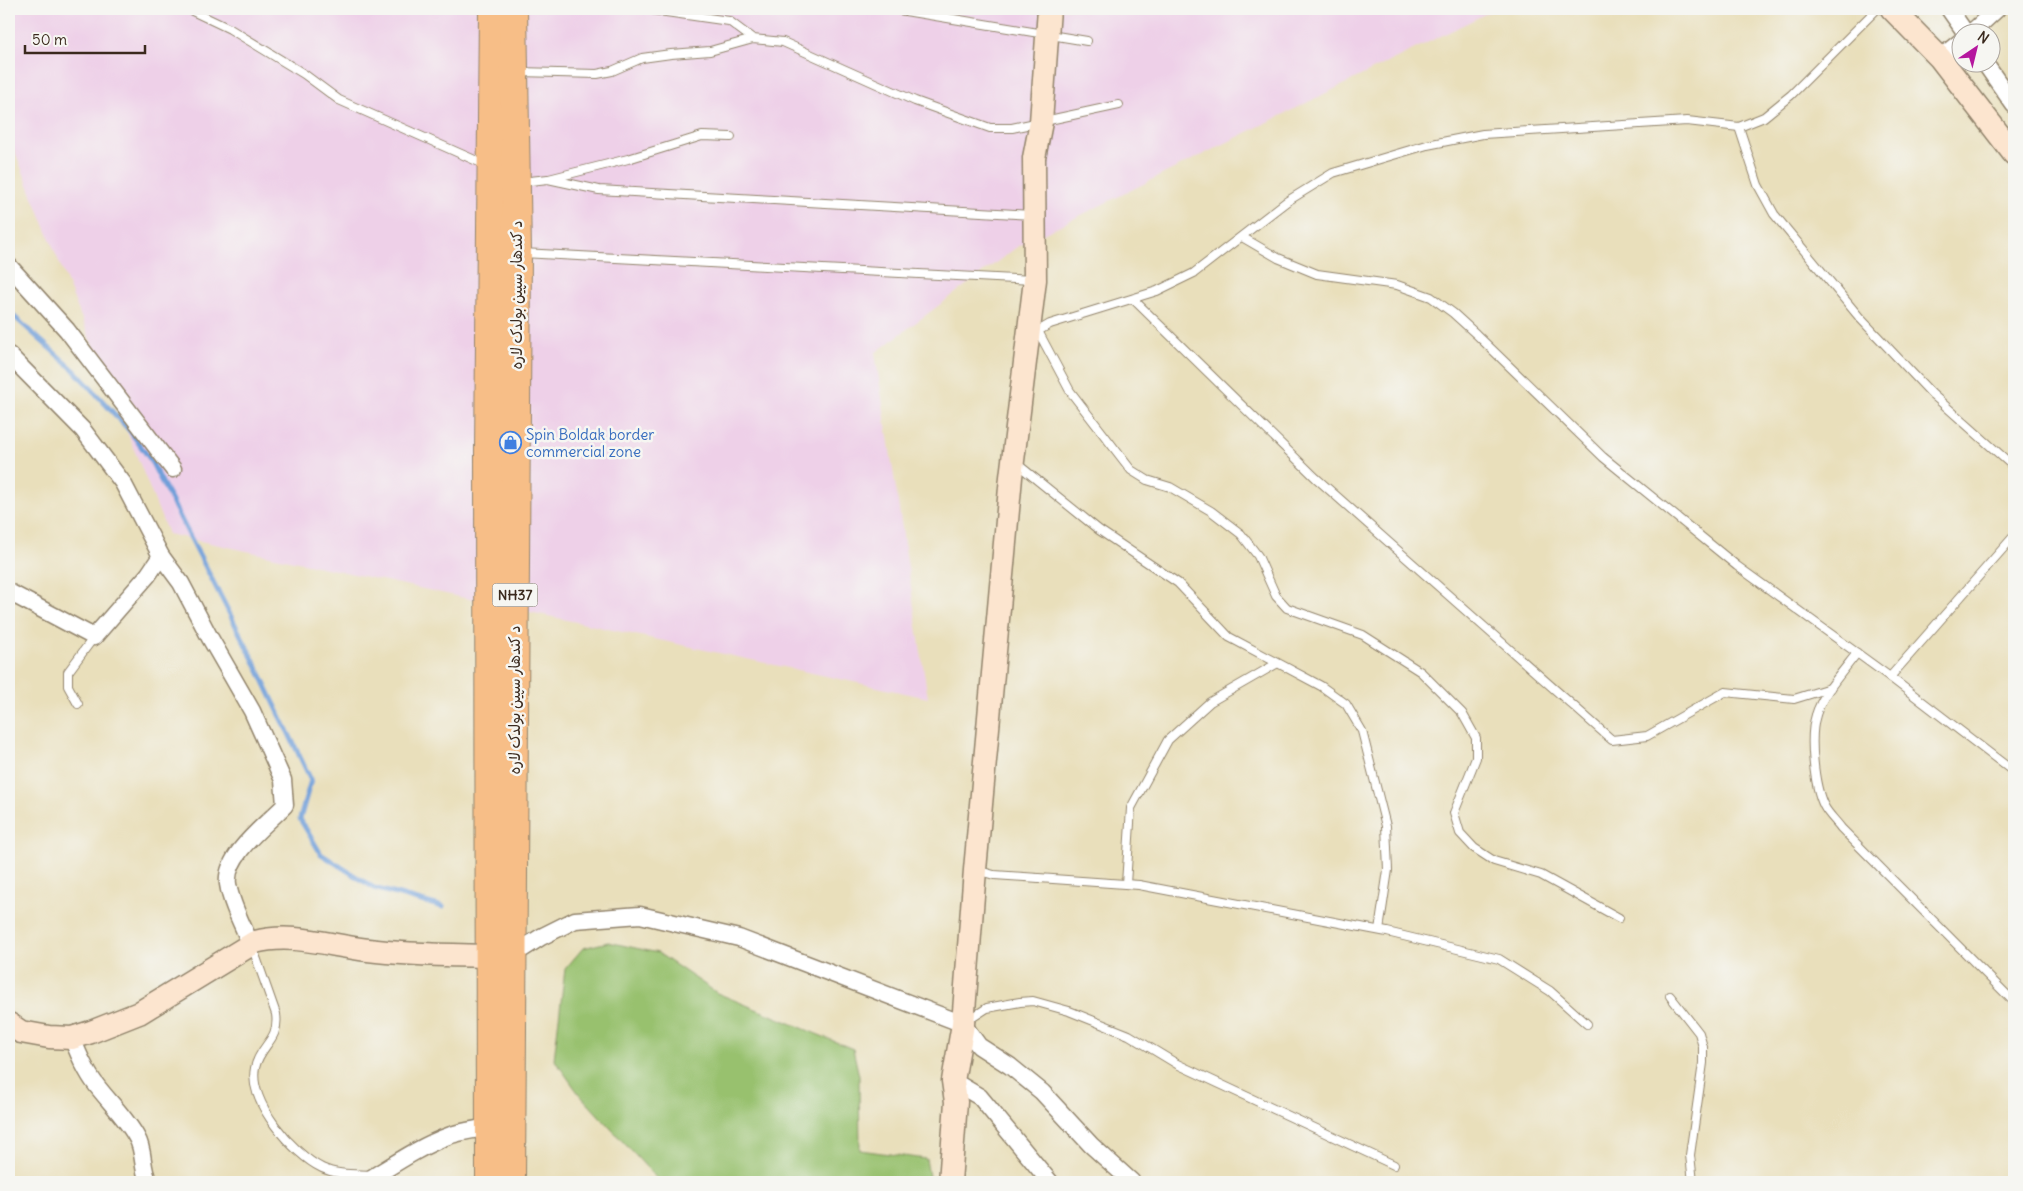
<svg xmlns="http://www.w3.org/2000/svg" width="2023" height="1191" font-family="Delius,'Playpen Sans Arabic',sans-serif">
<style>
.built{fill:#eed0e8}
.green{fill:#98c16e;stroke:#6a7646}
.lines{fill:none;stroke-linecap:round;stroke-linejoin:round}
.stream{stroke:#709fd9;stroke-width:5}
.lane-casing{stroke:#92846c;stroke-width:10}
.street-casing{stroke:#92846c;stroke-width:19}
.secondary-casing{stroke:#92846c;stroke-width:25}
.highway-casing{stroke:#92846c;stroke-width:30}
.lane{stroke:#fff;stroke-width:8}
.street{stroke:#fff;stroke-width:16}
.secondary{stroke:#fce5cf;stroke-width:22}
.highway{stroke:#f7be87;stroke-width:28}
.labels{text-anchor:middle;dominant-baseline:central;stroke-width:5;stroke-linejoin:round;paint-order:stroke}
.shield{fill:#f6f6f2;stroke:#73675e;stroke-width:1}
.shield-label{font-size:14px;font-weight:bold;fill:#3b2a1e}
.street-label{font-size:15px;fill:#3b2a1e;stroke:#f6f6f2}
.shop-label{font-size:15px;fill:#366cbe;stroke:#f6f6f2;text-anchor:start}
</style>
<rect width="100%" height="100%" fill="#f6f6f2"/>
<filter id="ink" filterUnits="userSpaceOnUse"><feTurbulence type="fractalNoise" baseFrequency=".02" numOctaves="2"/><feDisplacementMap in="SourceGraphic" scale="10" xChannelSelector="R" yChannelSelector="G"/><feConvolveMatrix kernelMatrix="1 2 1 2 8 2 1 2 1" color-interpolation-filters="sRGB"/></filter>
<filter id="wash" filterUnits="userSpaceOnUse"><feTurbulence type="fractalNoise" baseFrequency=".0096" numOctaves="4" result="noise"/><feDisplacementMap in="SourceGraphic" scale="20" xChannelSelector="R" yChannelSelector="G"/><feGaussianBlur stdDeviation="1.12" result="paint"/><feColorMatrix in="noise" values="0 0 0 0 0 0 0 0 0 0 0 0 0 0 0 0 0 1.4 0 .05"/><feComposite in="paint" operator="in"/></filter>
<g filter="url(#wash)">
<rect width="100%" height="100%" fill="#e9dfbb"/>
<polygon class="built" points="9,9 1495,9 1017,247 875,353 928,698 168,534 9,137"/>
<polygon class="green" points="608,942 658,953 717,993 853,1049 859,1076 860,1150 926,1159 930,1182 660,1182 579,1094 554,1059 565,969 583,948"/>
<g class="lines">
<polyline class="stream" points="9,312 74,370 130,431 150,459 256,665 311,780 300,819 321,854 374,888 443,907"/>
</g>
</g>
<g filter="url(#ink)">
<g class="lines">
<defs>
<g id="lane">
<polyline points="188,9 230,29 304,74 339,100 486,165"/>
<polyline points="645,9 729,21 753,39"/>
<polyline points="893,9 1087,41"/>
<polyline points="519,72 597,74 612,71 642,58 671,54 710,51 753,39 783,42 915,101 990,128 1012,128 1119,105"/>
<polyline points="1739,127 1758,185 1774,214 1860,318 1932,394 2014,467"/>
<polyline points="549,179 628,159 702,136 731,137"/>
<polyline points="521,182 548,179 599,190 1032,215"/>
<polyline points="1242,237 1278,258 1317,274 1397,285 1431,297 1453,313 1476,334 1603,457 1737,566 1890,677 2014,772"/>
<polyline points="522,253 1032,280"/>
<polyline points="1133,299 1316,478 1612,740 1647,736 1725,692 1794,699 1830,688"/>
<polyline points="1038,331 1070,391 1131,470 1147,480 1170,487 1211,511 1241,534 1258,556 1276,596 1287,608 1363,635 1421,672 1462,713 1476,738 1476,758 1454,813 1460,833 1474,848 1494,861 1541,875 1619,918"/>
<polyline points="1032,332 1038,331 1050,324 1157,291 1194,273 1286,202 1333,173 1427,145 1483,134 1687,121 1739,127 1764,117 1791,95 1877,9"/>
<polyline points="1016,463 1099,530 1178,583 1229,637 1321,686 1346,704 1362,731 1386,826 1388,870 1379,930"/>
<path d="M1857,653C1844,670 1822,694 1816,715C1809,737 1814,786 1824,806C1828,814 1836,821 1841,828L2014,1002"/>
<polyline points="1890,677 2014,536"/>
<polyline points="78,704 68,686 68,672 94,637"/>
<polyline points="976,870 994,875 1139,885 1387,932 1499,959 1550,991 1587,1024"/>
<polyline points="1126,884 1131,808 1168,740 1210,702 1276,664"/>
<path d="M252,946L276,1014C280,1041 260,1044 255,1068C248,1102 293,1154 322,1168C337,1175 354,1174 371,1175"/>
<polyline points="1670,996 1699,1033 1703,1047 1703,1063 1690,1155 1693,1182"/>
<polyline points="967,1021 987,1008 1020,1002 1033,1001 1069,1011 1129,1035 1177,1064 1394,1165"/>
</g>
<g id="street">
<polyline points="1949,9 1965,32"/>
<polyline points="1972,32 1997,9"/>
<polyline points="1940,58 1960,42"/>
<polyline points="1984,62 2014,105"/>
<polyline points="9,266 67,330 173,469"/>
<path d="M9,355L83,430L123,483L161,556L181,583L210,638L252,711L283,780L285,805C267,824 224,855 228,884C231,904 243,926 251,945"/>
<polyline points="9,592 94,637 148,575 161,556"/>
<polyline points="507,956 513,955 541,937 575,920 640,915 739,938 963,1024 979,1046 1010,1066 1042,1092 1091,1145 1132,1182"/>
<path d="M72,1038C79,1055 86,1072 97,1086C110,1103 127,1119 137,1138C145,1152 141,1169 149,1182"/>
<polyline points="953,1081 980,1097 1050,1182"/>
<path d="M365,1182C393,1165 420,1146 451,1135C464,1131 477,1129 490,1127"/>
</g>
<g id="secondary">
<polyline points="1892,9 1940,58 2014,154"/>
<path d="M9,1024L21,1032L49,1037L72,1038L91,1032L139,1013L255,942C292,932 331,946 368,950C408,955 449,955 490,956"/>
<polyline points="950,1182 956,1102 953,1081 963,1024 975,870 1011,477 1035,280 1034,158 1041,122 1049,9"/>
</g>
<g id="highway">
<polyline points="490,1182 489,452 493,9"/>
<polyline points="511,1182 517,253 513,9"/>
</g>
</defs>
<use href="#lane" class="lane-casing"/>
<use href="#street" class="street-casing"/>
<use href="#secondary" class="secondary-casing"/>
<use href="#highway" class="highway-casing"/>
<use href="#lane" class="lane"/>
<use href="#street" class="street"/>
<use href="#secondary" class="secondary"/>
<use href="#highway" class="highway"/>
</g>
</g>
<defs>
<symbol id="shop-ring" viewBox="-11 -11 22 22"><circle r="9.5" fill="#f6f6f2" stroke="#3f7fe0" stroke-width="1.5"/><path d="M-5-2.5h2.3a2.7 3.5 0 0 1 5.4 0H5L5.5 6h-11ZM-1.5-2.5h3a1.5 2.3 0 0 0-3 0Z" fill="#3f7fe0"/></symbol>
</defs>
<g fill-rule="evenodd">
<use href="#shop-ring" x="498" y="430" width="25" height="25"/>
</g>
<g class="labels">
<rect class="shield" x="492.5" y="583.5" width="45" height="23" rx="4"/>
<g class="shield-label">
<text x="515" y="595">NH37</text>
</g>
<g class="street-label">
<text transform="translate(516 295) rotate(-90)">د کندهار سپین بولدک لاره</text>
<text transform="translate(514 700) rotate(-90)">د کندهار سپین بولدک لاره</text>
</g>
<g class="shop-label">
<text x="526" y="434">Spin Boldak border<tspan x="526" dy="17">commercial zone</tspan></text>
</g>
</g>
<rect width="2023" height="1191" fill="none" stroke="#f6f6f2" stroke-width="30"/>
<g transform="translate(1976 48) rotate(35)"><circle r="24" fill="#f6f6f2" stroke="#aba49d"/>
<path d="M0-4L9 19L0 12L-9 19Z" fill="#b5179e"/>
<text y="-8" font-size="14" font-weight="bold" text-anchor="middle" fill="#3b2a1e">N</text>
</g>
<path d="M25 45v8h120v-8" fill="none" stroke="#3b2a1e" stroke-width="2.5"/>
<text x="32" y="45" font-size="15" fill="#3b2a1e" stroke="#f6f6f2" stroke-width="4" paint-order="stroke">50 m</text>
</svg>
